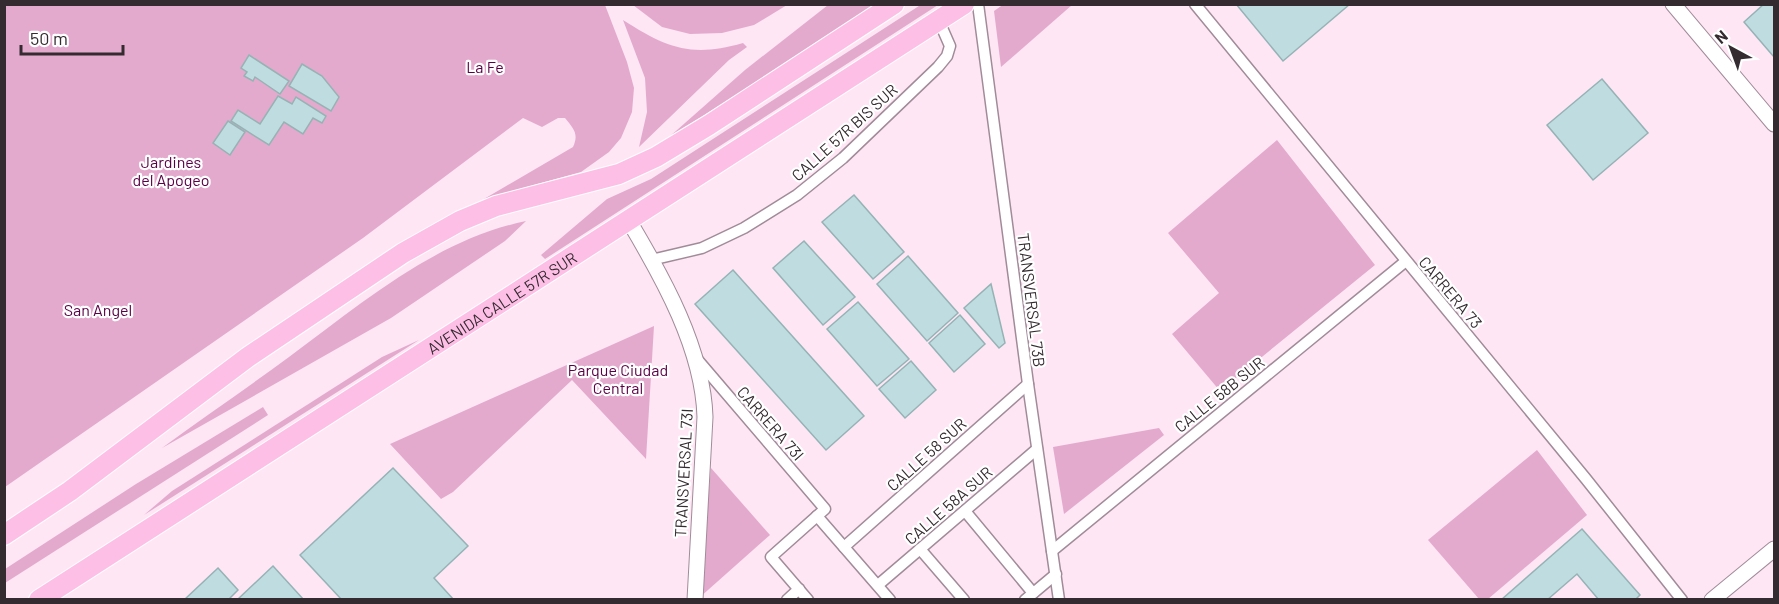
<svg xmlns="http://www.w3.org/2000/svg" width="1779" height="604" font-family="Barlow,sans-serif">
<style>
.green{fill:#e3aace}
.building{fill:#bfdde0;stroke:#95b3b5;stroke-width:1.5}
.lines{fill:none;stroke-linecap:round;stroke-linejoin:round}
.street-casing{stroke:#a18b99;stroke-width:13}
.secondary-casing{stroke:#a18b99;stroke-width:17}
.highway-casing{stroke:#fff;stroke-width:22}
.street{stroke:#fff;stroke-width:10}
.secondary{stroke:#fff;stroke-width:15}
.highway{stroke:#febfe7;stroke-width:20}
.labels{text-anchor:middle;dominant-baseline:central;stroke-width:4.5;stroke-linejoin:round;paint-order:stroke}
.park-label{font-size:16px;fill:#5a0046;stroke:#fff}
.street-label{font-size:16px;fill:#342b30;stroke:#fff}
</style>
<rect width="100%" height="100%" fill="#fee6f4"/>
<g class="green">
<polygon points="922,4 938,5 545,259 541,255 607,199 651,179"/>
<polygon points="1004,4 1072,4 1072,5 1001,67 994,11"/>
<path d="M4,5H605L627,62L634,88L632,112L621,138L609,152L581,172L484,199L573,147C579,134 574,129 565,118H558L542,127L523,118L363,238L5,487Z"/>
<polygon points="633,5 787,5 754,25 722,33 690,34 662,27"/>
<polygon points="828,5 877,5 833,34 668,138 745,70"/>
<path d="M623,20C667,48 691,58 743,43L747,47L729,60L639,147L647,112L645,78Z"/>
<polygon points="1277,140 1375,265 1220,391 1172,334 1219,293 1168,233"/>
<path d="M526,221L505,241L391,318L162,448C204,417 247,388 289,357C362,303 435,240 526,221Z"/>
<polygon points="654,326 646,459 572,380 453,492 441,499 390,444"/>
<polygon points="419,340 144,515 172,491 382,357"/>
<polygon points="263,407 268,415 5,583 5,569 136,484"/>
<polygon points="1159,428 1164,435 1064,514 1053,447"/>
<polygon points="1537,450 1587,515 1488,599 1479,599 1428,540"/>
<polygon points="711,468 770,535 699,598"/>
</g>
<g class="building">
<polygon points="1236,4 1350,4 1283,61"/>
<polygon points="1764,4 1774,4 1774,57 1744,22"/>
<polygon points="249,55 289,81 280,94 255,77 253,81 244,76 247,72 241,68"/>
<polygon points="302,64 322,76 339,97 331,111 289,86"/>
<polygon points="1602,79 1648,133 1593,180 1547,125"/>
<polygon points="278,96 292,104 296,97 326,116 322,123 313,118 303,134 284,122 269,145 231,121 238,110 260,124"/>
<polygon points="228,121 245,132 230,155 213,143"/>
<polygon points="854,195 904,252 873,279 822,222"/>
<polygon points="804,241 855,297 823,325 773,268"/>
<polygon points="908,256 958,313 927,341 877,284"/>
<polygon points="733,270 864,416 826,450 695,304"/>
<polygon points="991,284 1005,343 999,348 964,308"/>
<polygon points="858,302 909,359 877,386 827,329"/>
<polygon points="960,315 985,344 954,372 929,343"/>
<polygon points="911,361 936,390 905,418 879,389"/>
<polygon points="393,468 468,546 434,578 454,600 342,600 300,555"/>
<polygon points="1582,529 1640,595 1635,600 1599,600 1577,574 1547,600 1501,600"/>
<polygon points="273,566 304,600 237,600"/>
<polygon points="218,568 238,590 228,600 184,600"/>
</g>
<g class="lines">
<defs>
<g id="street">
<polyline points="978,4 1028,384 1059,600"/>
<polyline points="1195,4 1586,479 1682,600"/>
<polyline points="651,260 702,248 744,228 797,195 843,158 938,67 947,56 950,46 939,21"/>
<polyline points="696,358 825,509 771,557 808,600"/>
<polyline points="965,511 1033,593"/>
<polyline points="817,516 890,600"/>
<polyline points="844,547 1028,384"/>
<polyline points="920,549 964,600"/>
<polyline points="1052,551 1406,261"/>
<polyline points="878,585 1037,449"/>
<polyline points="787,600 799,589"/>
<polyline points="1025,600 1056,574"/>
</g>
<g id="secondary">
<polyline points="1673,4 1774,124"/>
<path d="M629,221C663,278 703,349 705,417L695,600"/>
<polyline points="1712,600 1774,549"/>
</g>
<g id="highway">
<polyline points="4,535 70,491 248,357 403,253 460,221 496,206 619,174 656,157 709,125 894,4"/>
<path id="s1" d="M39,600L964,4"/>
</g>
</defs>
<use href="#street" class="street-casing"/>
<use href="#secondary" class="secondary-casing"/>
<use href="#highway" class="highway-casing"/>
<use href="#street" class="street"/>
<use href="#secondary" class="secondary"/>
<use href="#highway" class="highway"/>
</g>
<g class="labels">
<g class="park-label">
<text x="485" y="66">La Fe</text>
<text x="171" y="161">Jardines<tspan x="171" dy="18">del Apogeo</tspan></text>
<text x="98" y="309">San Angel</text>
<text x="618" y="369">Parque Ciudad<tspan x="618" dy="18">Central</tspan></text>
</g>
<g class="street-label">
<text transform="translate(844 132) rotate(-42)">CALLE 57R BIS SUR</text>
<text transform="translate(1451 292) rotate(50)">CARRERA 73</text>
<text transform="translate(1032 300) rotate(83)">TRANSVERSAL 73B</text>
<text stroke="none"><textPath href="#s1" startOffset="550">AVENIDA CALLE 57R SUR</textPath></text>
<text transform="translate(1219 394) rotate(-39)">CALLE 58B SUR</text>
<text transform="translate(771 423) rotate(49)">CARRERA 73I</text>
<text transform="translate(926 454) rotate(-42)">CALLE 58 SUR</text>
<text transform="translate(683 473) rotate(-87)">TRANSVERSAL 73I</text>
<text transform="translate(948 505) rotate(-41)">CALLE 58A SUR</text>
</g>
</g>
<rect width="1779" height="604" fill="none" stroke="#342b30" stroke-width="12"/>
<g transform="translate(1731 48) rotate(319)" stroke="#ffffff" stroke-width="4.5" paint-order="stroke">
<path d="M0-4.5L10 22L0 15L-10 22Z" fill="#342b30"/>
<text y="-9" font-size="16" font-weight="bold" text-anchor="middle" fill="#342b30">N</text>
</g>
<path d="M21 45v9h102v-9" fill="none" stroke="#342b30" stroke-width="3"/>
<text x="30" y="45" font-size="18" fill="#342b30" stroke="#ffffff" stroke-width="4.5" paint-order="stroke">50 m</text>
</svg>
